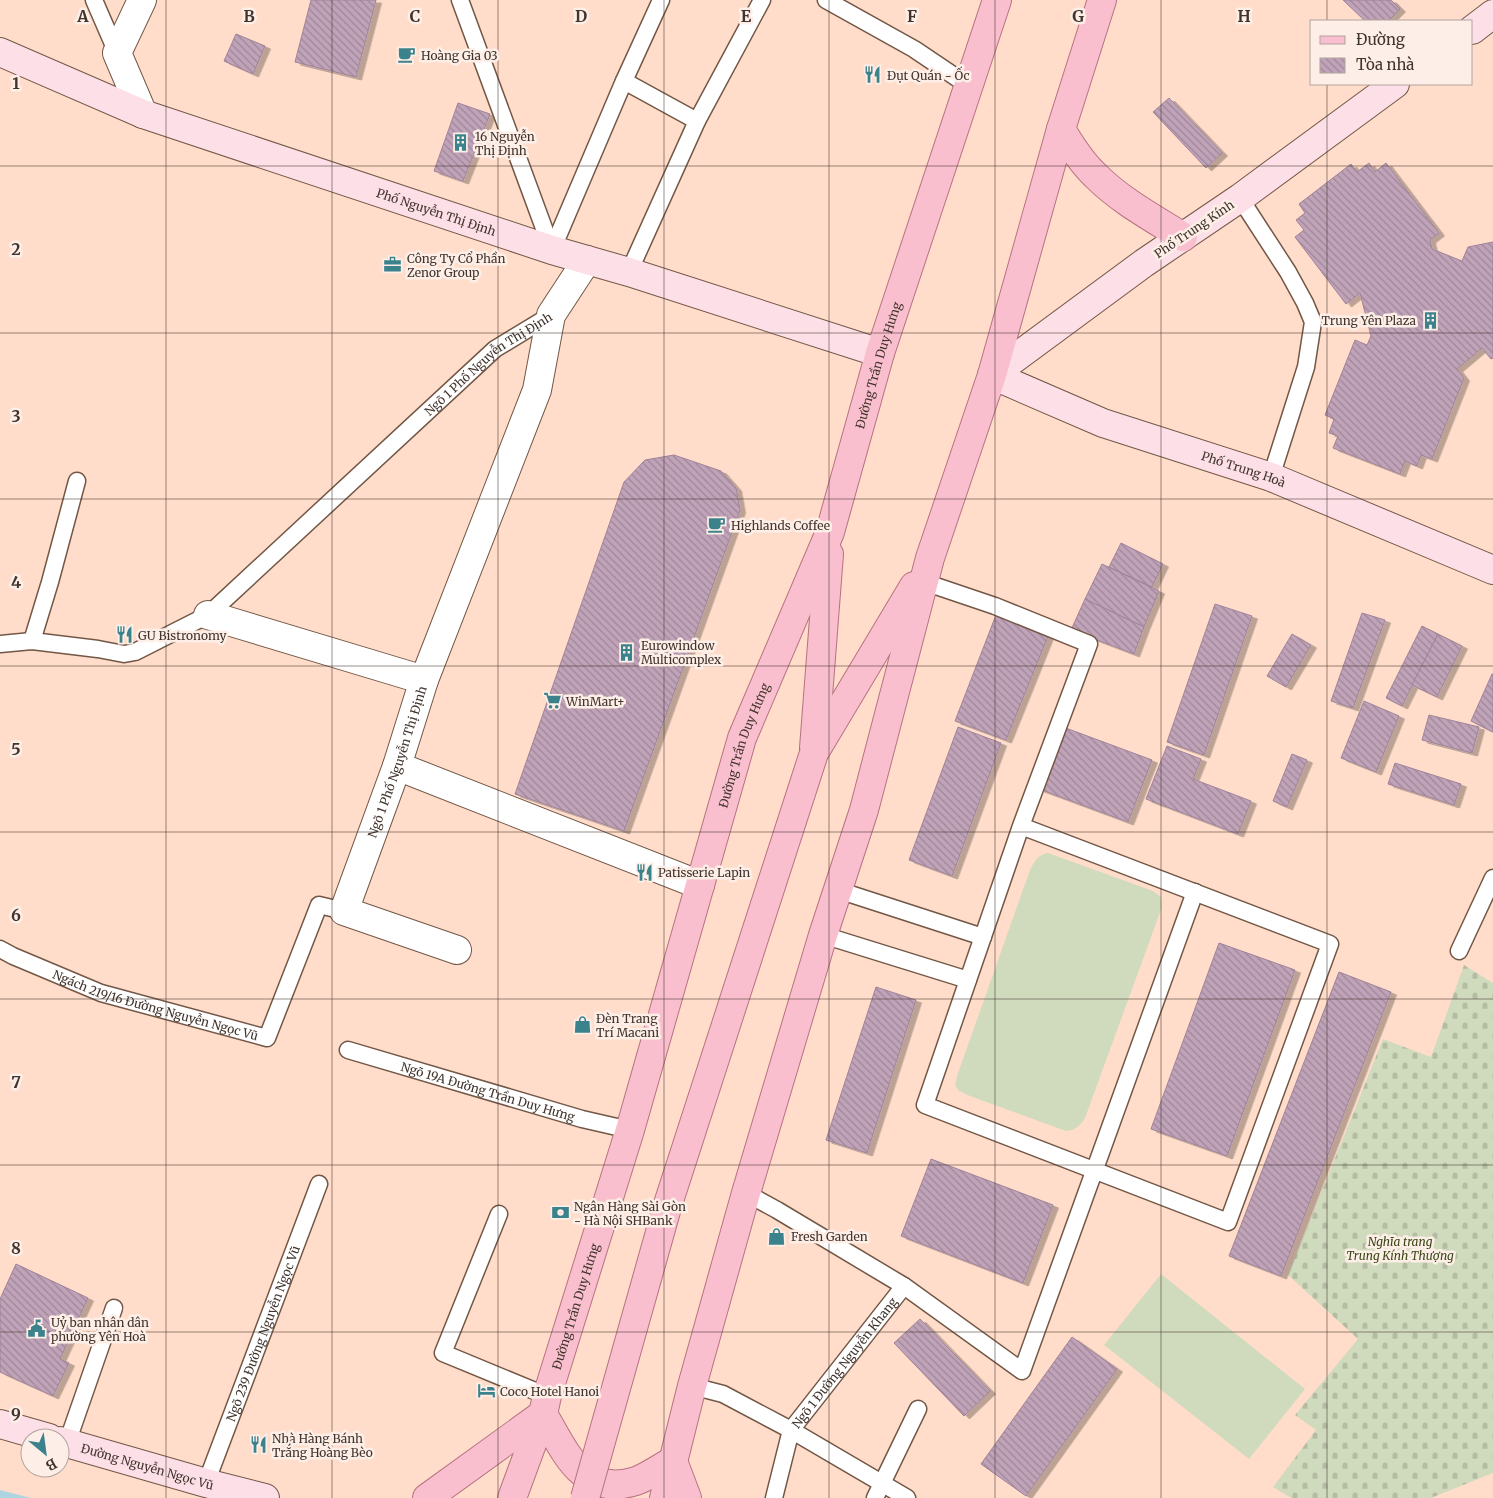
<svg xmlns="http://www.w3.org/2000/svg" width="1493" height="1498" font-family="Merriweather,serif">
<style>
.grass{fill:#d0dbbd}
.cemetery{fill:url(#cemetery-stones)}
.water{fill:#aed5df}
.building{fill:url(#building-back-hatch);stroke:#9f8399;filter:url(#shadow)}
.lines{fill:none;stroke-linecap:round;stroke-linejoin:round}
.lane-casing{stroke:#735746;stroke-width:19}
.street-casing{stroke:#735746;stroke-width:30}
.secondary-casing{stroke:#735746;stroke-width:30}
.primary-casing{stroke:#b77281;stroke-width:30}
.lane{stroke:#fff;stroke-width:16}
.street{stroke:#fff;stroke-width:28}
.secondary{stroke:#fddfe7;stroke-width:28}
.primary{stroke:#fabfce;stroke-width:28}
.primary-bridge-casing{stroke:#b77281;stroke-width:30;stroke-linecap:butt}
.primary-bridge{stroke:#fabfce;stroke-width:28}
.grid{fill:none;stroke:#41342d;stroke-width:1;stroke-opacity:0.55}
.labels{text-anchor:middle;dominant-baseline:central;stroke-width:5;stroke-linejoin:round;paint-order:stroke}
.poi-label{font-size:12px;fill:#41342d;stroke:#fdefe7;text-anchor:start}
.street-label{font-size:12px;fill:#41342d;stroke:#fdefe7}
.park-label{font-size:12px;font-style:italic;fill:#3a4717;stroke:#fdefe7}
.grid-label{font-size:16px;text-anchor:middle;font-weight:bold;fill:#41342d;stroke:#fdefe7;stroke-width:5;stroke-linejoin:round;paint-order:stroke}
</style>
<defs>
<pattern id="cemetery-stones" width="16" height="16" patternUnits="userSpaceOnUse" patternTransform="scale(1.25)"><rect width="16" height="16" fill="#d0dbbd"/><path d="M2 7V4a2 2 0 0 1 4 0v3zM10 15v-3a2 2 0 0 1 4 0v3z" fill="#b4bda3"/></pattern>
<pattern id="building-back-hatch" width="6" height="6" patternUnits="userSpaceOnUse" patternTransform="scale(1.25)"><rect width="6" height="6" fill="#c0a3b9"/><path d="M-1 5l2 2M0 0l6 6M5-1l2 2" fill="none" stroke="#9e8697"/></pattern>
<filter id="shadow"><feDropShadow dx="5.5" dy="3" stdDeviation="0" flood-color="#0004"/></filter>
</defs>
<rect width="100%" height="100%" fill="#ffddca"/>
<g class="grass">
<path d="M1048,853L1153,891L1161,897L1162,907L1085,1118C1080,1126 1076,1130 1066,1131L970,1096L959,1091L955,1085L957,1076L1030,870C1035,860 1038,855 1048,853Z"/>
<polygon points="1161,1274 1305,1389 1249,1459 1104,1345"/>
</g>
<polygon class="cemetery" points="1464,965 1493,983 1493,1473 1431,1498 1291,1498 1273,1487 1316,1430 1295,1415 1358,1339 1288,1275 1383,1039 1431,1057"/>
<polygon class="water" points="0,1490 31,1498 0,1498"/>
<g class="building">
<polygon points="311,0 376,0 356,77 295,62"/>
<polygon points="1343,0 1391,0 1400,9 1388,21 1365,21"/>
<polygon points="236,34 265,46 253,74 224,61"/>
<polygon points="1169,98 1222,153 1206,168 1153,112"/>
<polygon points="458,103 490,114 463,181 434,171"/>
<polygon points="1369,163 1375,172 1386,163 1439,233 1430,240 1432,249 1462,261 1468,247 1493,242 1493,358 1491,359 1482,348 1457,369 1464,378 1432,459 1421,455 1417,466 1405,461 1400,474 1333,448 1338,436 1329,433 1334,419 1325,415 1355,340 1367,345 1371,336 1360,293 1346,304 1295,237 1304,230 1296,220 1305,213 1299,204 1351,164 1357,172"/>
<polygon points="674,455 721,471 736,488 740,510 624,831 515,794 624,482 645,460"/>
<polygon points="1121,543 1163,564 1152,587 1109,567"/>
<polygon points="1102,564 1159,591 1144,627 1085,599"/>
<polygon points="1085,599 1144,627 1134,654 1071,630"/>
<polygon points="1215,604 1252,616 1204,755 1167,742"/>
<polygon points="1362,613 1385,620 1353,708 1331,701"/>
<polygon points="996,615 1048,636 1006,740 955,721"/>
<polygon points="1422,626 1438,634 1402,706 1386,698"/>
<polygon points="1292,634 1311,645 1286,687 1267,676"/>
<polygon points="1438,634 1462,646 1437,697 1412,685"/>
<polygon points="1492,674 1493,674 1493,732 1471,721"/>
<polygon points="1364,701 1399,716 1376,772 1341,758"/>
<polygon points="1429,715 1479,727 1472,753 1422,740"/>
<polygon points="958,727 1001,743 952,876 909,860"/>
<polygon points="1063,727 1152,760 1128,822 1039,789"/>
<polygon points="1167,746 1201,759 1193,779 1251,801 1238,834 1146,799"/>
<polygon points="1292,754 1307,760 1287,807 1273,801"/>
<polygon points="1395,763 1461,784 1454,805 1388,784"/>
<polygon points="1219,943 1295,970 1227,1156 1151,1129"/>
<polygon points="1339,972 1391,992 1281,1276 1229,1256"/>
<polygon points="876,987 916,1000 867,1153 826,1140"/>
<polygon points="931,1159 1053,1205 1023,1283 901,1236"/>
<polygon points="16,1264 88,1298 60,1359 69,1363 53,1396 0,1372 0,1299"/>
<polygon points="920,1319 990,1391 964,1416 894,1343"/>
<polygon points="1072,1337 1117,1369 1026,1496 981,1464"/>
</g>
<g class="lines">
<defs>
<g id="lane">
<polyline points="94,0 117,53"/>
<polyline points="460,0 552,250"/>
<polyline points="826,0 914,49 969,86"/>
<polyline points="624,81 697,121"/>
<polyline points="1240,198 1288,272 1305,303 1313,322 1306,367 1271,477"/>
<polyline points="552,250 624,81 661,0"/>
<polyline points="629,272 697,121 762,0"/>
<polyline points="924,582 995,606 1089,644 1021,826 925,1105 1228,1222 1330,944 1021,826"/>
<polyline points="32,641 50,582 77,481"/>
<path id="s1" d="M0,644L32,641L98,649L124,654L135,652L208,615L495,349L551,315"/>
<polyline points="838,890 983,937"/>
<polyline points="823,935 968,980"/>
<path id="s2" d="M0,949L13,956L101,993L267,1038L319,905L344,911"/>
<polyline points="1459,951 1493,878"/>
<path id="s3" d="M348,1050L582,1119L630,1130"/>
<polyline points="746,1193 777,1210 904,1286 1022,1371 1195,892"/>
<polyline points="499,1214 443,1353 547,1396"/>
<polyline points="692,1386 723,1394 791,1430 907,1498"/>
<polyline points="67,1443 114,1308"/>
<path id="s4" d="M206,1483L319,1184"/>
<path id="s5" d="M774,1498L791,1430L904,1286"/>
<polyline points="875,1498 918,1409"/>
</g>
<g id="street">
<polyline points="142,0 117,53 143,114"/>
<polyline points="208,615 424,680"/>
<polyline points="397,766 700,885"/>
<path id="s6" d="M457,950L344,911L397,766L424,680L537,390L551,315L587,260"/>
</g>
<g id="secondary">
<polyline points="1472,30 1493,14"/>
<path id="s7" d="M0,52L143,114L552,250L629,272L880,353"/>
<path id="s8" d="M1395,84L1240,198L1144,263L992,375L1103,423L1271,477L1493,570"/>
<polyline points="0,1424 49,1438"/>
<path id="s9" d="M60,1441L206,1483L265,1498"/>
</g>
<g id="primary">
<path d="M1061,129C1071,146 1082,163 1096,176C1121,201 1153,218 1183,237"/>
<polyline points="814,748 829,554"/>
<polyline points="814,753 914,586"/>
<path d="M543,1414C565,1451 582,1498 636,1481C648,1477 661,1467 673,1461"/>
<polyline points="673,1461 687,1498"/>
<polyline points="427,1498 543,1414"/>
<path id="s10" d="M512,1498L543,1414L547,1396L630,1130L742,738L830,532L880,353L997,0"/>
<polyline points="664,1498 692,1386 746,1193 823,935 864,810 930,558 992,375 1061,129 1102,0"/>
</g>
</defs>
<use href="#lane" class="lane-casing"/>
<use href="#street" class="street-casing"/>
<use href="#secondary" class="secondary-casing"/>
<use href="#primary" class="primary-casing"/>
<use href="#lane" class="lane"/>
<use href="#street" class="street"/>
<use href="#secondary" class="secondary"/>
<use href="#primary" class="primary"/>
<defs>
<polyline id="primary-bridge" points="585,1498 668,1204 814,753"/>
</defs>
<use href="#primary-bridge" class="primary-bridge-casing"/>
<use href="#primary-bridge" class="primary-bridge"/>
</g>
<path class="grid" d="M166,0V1498M332,0V1498M498,0V1498M664,0V1498M829,0V1498M995,0V1498M1161,0V1498M1327,0V21M1327,84V1498M0,166H1493M0,333H1493M0,499H1493M0,666H1493M0,832H1493M0,999H1493M0,1165H1493M0,1332H1493"/>
<defs>
<symbol id="cafe-bare" viewBox="-9 -9 18 18"><path d="M-5.5-4.5H6V0H3Q3 3.5 0 3.5H-2.5Q-5.5 3.5-5.5 0ZM3-3.2v2h1.7v-2ZM-6 4.5H4V6H-6Z" fill="#3c828d" stroke="#fdefe7" stroke-width="2.5" paint-order="stroke"/></symbol>
<symbol id="restaurant-bare" viewBox="-9 -9 18 18"><path d="M-5-6h1v4h1v-4h1v4h1v-4h1v5L-1.5 .5V6h-2V.5L-5-1ZM5-6V6H3V1.5H1.5Q1.5-4 5-6Z" fill="#3c828d" stroke="#fdefe7" stroke-width="2.5" paint-order="stroke"/></symbol>
<symbol id="building-bare" viewBox="-9 -9 18 18"><path d="M-4-6H4V6H1V3H-1V6H-4ZM-2.5-4.3h1.7v1.8h-1.7ZM.8-4.3h1.7v1.8H.8ZM-2.5-1h1.7V.8h-1.7ZM.8-1h1.7V.8H.8Z" fill="#3c828d" stroke="#fdefe7" stroke-width="2.5" paint-order="stroke"/></symbol>
<symbol id="office-bare" viewBox="-9 -9 18 18"><path d="M-6-3h4V-5.5h4V-3h4V5H-6ZM-1-4.5V-3h2v-1.5ZM-6 0V1H6V0Z" fill="#3c828d" stroke="#fdefe7" stroke-width="2.5" paint-order="stroke"/></symbol>
<symbol id="supermarket-bare" viewBox="-9 -9 18 18"><path d="M-6-5.5h2.5l.6 2H6L4.5 2H-2.5L-4.4-4H-6ZM-1.5 3.2a1.3 1.3 0 1 0 .1 0ZM3 3.2a1.3 1.3 0 1 0 .1 0Z" fill="#3c828d" stroke="#fdefe7" stroke-width="2.5" paint-order="stroke"/></symbol>
<symbol id="shop-bare" viewBox="-9 -9 18 18"><path d="M-5-2.5h2.3a2.7 3.5 0 0 1 5.4 0H5L5.5 6h-11ZM-1.5-2.5h3a1.5 2.3 0 0 0-3 0Z" fill="#3c828d" stroke="#fdefe7" stroke-width="2.5" paint-order="stroke"/></symbol>
<symbol id="bank-bare" viewBox="-9 -9 18 18"><path d="M-6-4H6V4H-6ZM0-2.3a2.3 2.3 0 1 0 0 4.6a2.3 2.3 0 1 0 0-4.6Z" fill="#3c828d" stroke="#fdefe7" stroke-width="2.5" paint-order="stroke"/></symbol>
<symbol id="civic-bare" viewBox="-9 -9 18 18"><path d="M-.6-6.5H3V-4.5H.6V-3L4-1V1h2V6H-6V1h2V-1L-.6-3ZM-1.2 2.5V6h2.4V2.5Z" fill="#3c828d" stroke="#fdefe7" stroke-width="2.5" paint-order="stroke"/></symbol>
<symbol id="hotel-bare" viewBox="-9 -9 18 18"><path d="M-6-4.5h1.5V1H6V5H4.5V3h-9V5H-6ZM-4 0a1.8 1.8 0 1 1 3.6 0ZM.5 0V-2.5h3Q6-2.5 6 0Z" fill="#3c828d" stroke="#fdefe7" stroke-width="2.5" paint-order="stroke"/></symbol>
</defs>
<g fill-rule="evenodd">
<use href="#cafe-bare" x="394" y="42" width="25" height="25"/>
<use href="#restaurant-bare" x="860" y="62" width="25" height="25"/>
<use href="#building-bare" x="448" y="130" width="25" height="25"/>
<use href="#office-bare" x="380" y="252" width="25" height="25"/>
<use href="#building-bare" x="1418" y="308" width="25" height="25"/>
<use href="#cafe-bare" x="704" y="512" width="25" height="25"/>
<use href="#restaurant-bare" x="112" y="622" width="25" height="25"/>
<use href="#building-bare" x="614" y="640" width="25" height="25"/>
<use href="#supermarket-bare" x="540" y="688" width="25" height="25"/>
<use href="#restaurant-bare" x="632" y="860" width="25" height="25"/>
<use href="#shop-bare" x="570" y="1012" width="25" height="25"/>
<use href="#bank-bare" x="548" y="1200" width="25" height="25"/>
<use href="#shop-bare" x="764" y="1224" width="25" height="25"/>
<use href="#civic-bare" x="24" y="1316" width="25" height="25"/>
<use href="#hotel-bare" x="474" y="1378" width="25" height="25"/>
<use href="#restaurant-bare" x="246" y="1432" width="25" height="25"/>
</g>
<g class="labels">
<g class="poi-label">
<text x="421" y="55">Hoàng Gia 03</text>
<text x="887" y="75">Đụt Quán - Ốc</text>
<text x="475" y="136">16 Nguyễn<tspan x="475" dy="14">Thị Định</tspan></text>
<text x="407" y="258">Công Ty Cổ Phần<tspan x="407" dy="14">Zenor Group</tspan></text>
<text x="1416" y="320" text-anchor="end">Trung Yên Plaza</text>
<text x="731" y="525">Highlands Coffee</text>
<text x="138" y="635">GU Bistronomy</text>
<text x="641" y="645">Eurowindow<tspan x="641" dy="14">Multicomplex</tspan></text>
<text x="566" y="701">WinMart+</text>
<text x="658" y="872">Patisserie Lapin</text>
<text x="596" y="1018">Đèn Trang<tspan x="596" dy="14">Trí Macani</tspan></text>
<text x="574" y="1206">Ngân Hàng Sài Gòn<tspan x="574" dy="14">- Hà Nội SHBank</tspan></text>
<text x="791" y="1236">Fresh Garden</text>
<text x="51" y="1322">Uỷ ban nhân dân<tspan x="51" dy="14">phường Yên Hoà</tspan></text>
<text x="500" y="1391">Coco Hotel Hanoi</text>
<text x="272" y="1438">Nhà Hàng Bánh<tspan x="272" dy="14">Trắng Hoàng Bèo</tspan></text>
</g>
<g class="street-label">
<text stroke="none"><textPath href="#s7" startOffset="465">Phố Nguyễn Thị Định</textPath></text>
<text transform="translate(1194 229) rotate(-34)">Phố Trung Kính</text>
<text stroke="none"><textPath href="#s10" startOffset="1192">Đường Trần Duy Hưng</textPath></text>
<text stroke="none"><textPath href="#s1" startOffset="595">Ngõ 1 Phố Nguyễn Thị Định</textPath></text>
<text stroke="none"><textPath href="#s8" startOffset="766">Phố Trung Hoà</textPath></text>
<text stroke="none"><textPath href="#s10" startOffset="788">Đường Trần Duy Hưng</textPath></text>
<text stroke="none"><textPath href="#s6" startOffset="278">Ngõ 1 Phố Nguyễn Thị Định</textPath></text>
<text stroke="none"><textPath href="#s2" startOffset="166">Ngách 219/16 Đường Nguyễn Ngọc Vũ</textPath></text>
<text stroke="none"><textPath href="#s3" startOffset="146">Ngõ 19A Đường Trần Duy Hưng</textPath></text>
<text stroke="none"><textPath href="#s10" startOffset="202">Đường Trần Duy Hưng</textPath></text>
<text stroke="none"><textPath href="#s4" startOffset="160">Ngõ 239 Đường Nguyễn Ngọc Vũ</textPath></text>
<text stroke="none"><textPath href="#s5" startOffset="156">Ngõ 1 Đường Nguyễn Khang</textPath></text>
<text stroke="none"><textPath href="#s9" startOffset="91">Đường Nguyễn Ngọc Vũ</textPath></text>
</g>
<g class="park-label">
<text x="1400" y="1241">Nghĩa trang<tspan x="1400" dy="14">Trung Kính Thượng</tspan></text>
</g>
</g>
<g class="grid-label">
<text x="83" y="22">A</text>
<text x="249" y="22">B</text>
<text x="415" y="22">C</text>
<text x="581" y="22">D</text>
<text x="746" y="22">E</text>
<text x="912" y="22">F</text>
<text x="1078" y="22">G</text>
<text x="1244" y="22">H</text>
<text x="16" y="89">1</text>
<text x="16" y="255">2</text>
<text x="16" y="422">3</text>
<text x="16" y="588">4</text>
<text x="16" y="755">5</text>
<text x="16" y="921">6</text>
<text x="16" y="1088">7</text>
<text x="16" y="1254">8</text>
<text x="16" y="1420">9</text>
</g>
<rect x="1310" y="20" width="162" height="65" fill="#fdefe7" stroke="#b2a49d"/>
<rect x="1320" y="36" width="25" height="8" fill="#fabfce" stroke="#b2a49d"/>
<text x="1356" y="45" font-size="15" fill="#41342d">Đường</text>
<rect x="1320" y="58" width="25" height="15" fill="url(#building-back-hatch)" stroke="#b2a49d"/>
<text x="1356" y="70" font-size="15" fill="#41342d">Tòa nhà</text>
<g transform="translate(45 1453) rotate(151)"><circle r="24" fill="#fdefe7" stroke="#b2a49d"/>
<path d="M0-4L9 19L0 12L-9 19Z" fill="#3c828d"/>
<text y="-8" font-size="14" font-weight="bold" text-anchor="middle" fill="#41342d">B</text>
</g>
</svg>
